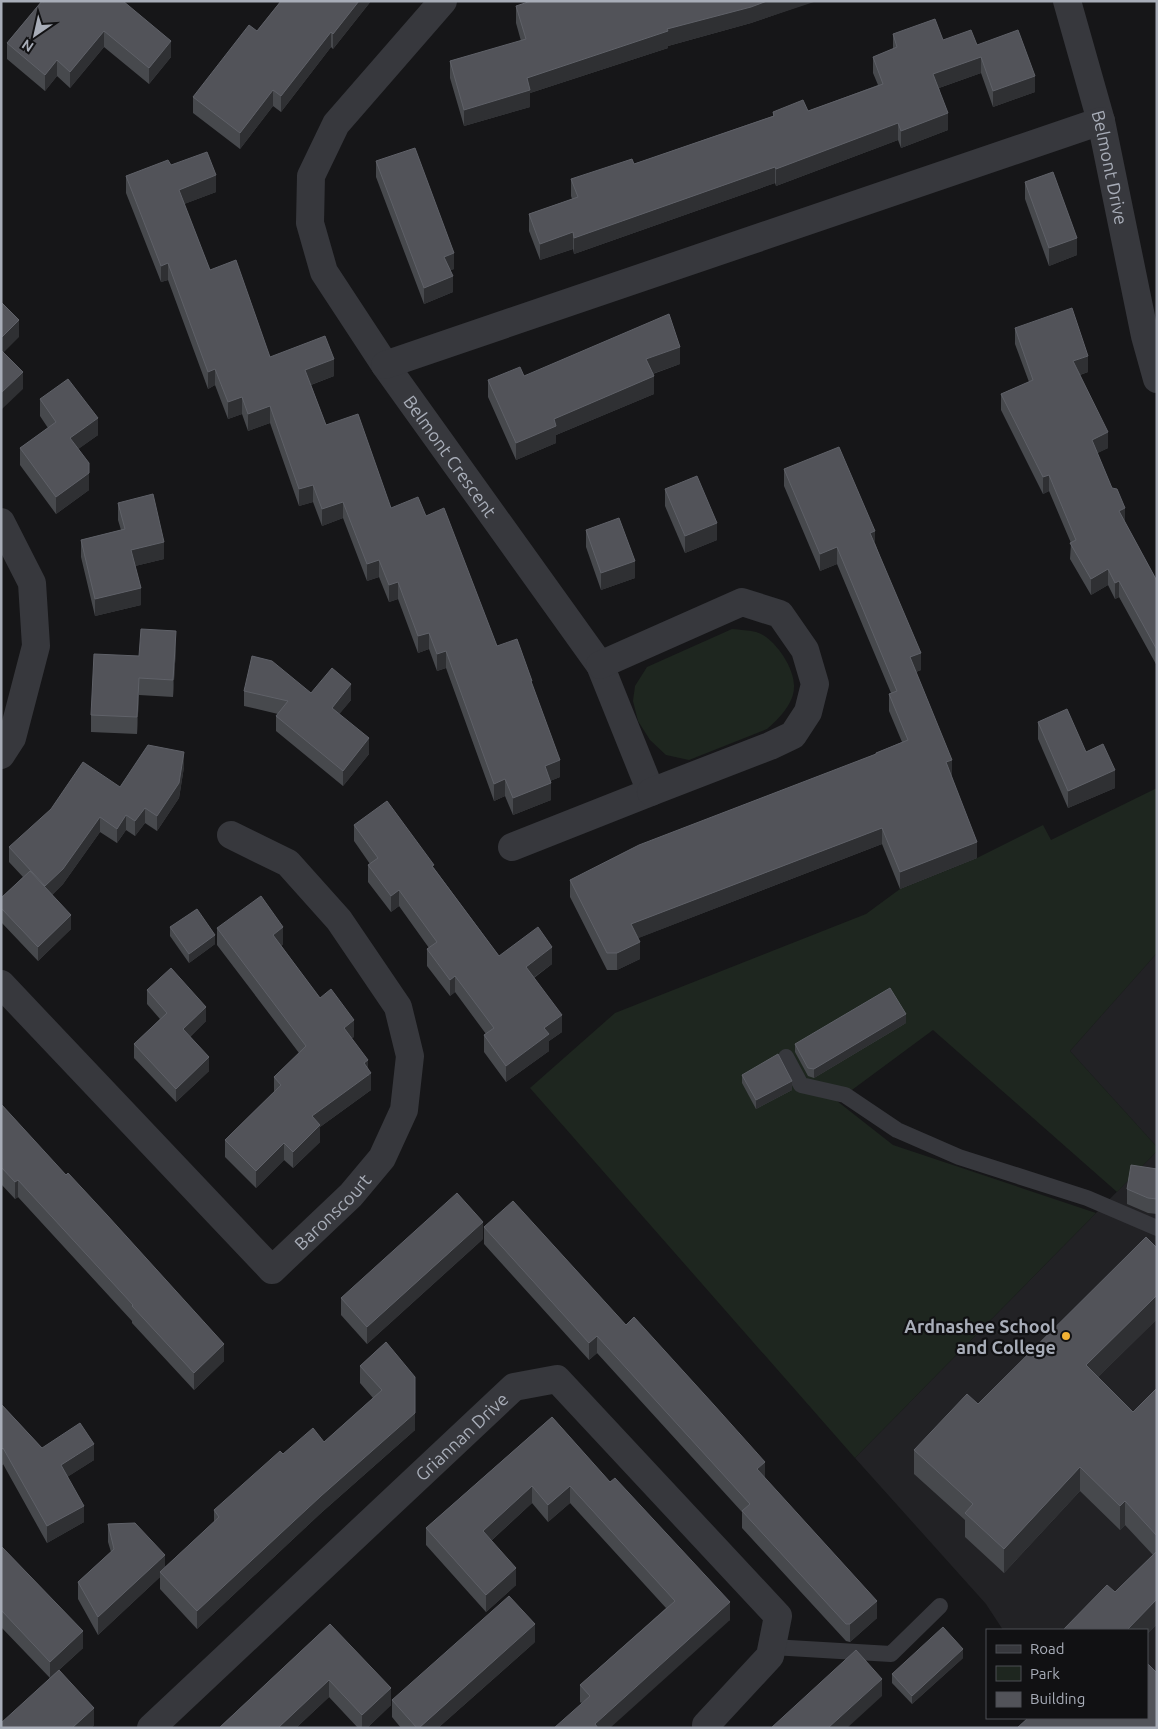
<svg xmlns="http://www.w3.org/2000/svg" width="1158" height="1729" font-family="Ubuntu,sans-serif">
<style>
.built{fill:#222225}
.green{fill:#1e261f}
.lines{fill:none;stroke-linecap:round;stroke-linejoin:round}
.lane{stroke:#37383d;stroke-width:16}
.street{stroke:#37383d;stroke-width:28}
.wall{fill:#47494d}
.shaded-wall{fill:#2f3033}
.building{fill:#525359;stroke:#5f6168}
.poi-dot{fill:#f2b134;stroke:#111113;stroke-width:2}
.labels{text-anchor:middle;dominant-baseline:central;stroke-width:4.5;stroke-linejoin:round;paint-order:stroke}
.street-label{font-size:18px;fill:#a8adb8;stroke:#111113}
.poi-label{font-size:18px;font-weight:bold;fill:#a8adb8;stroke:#111113;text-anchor:end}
</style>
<rect width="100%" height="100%" fill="#161618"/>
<g class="built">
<polygon points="1157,953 1157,1147 1070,1051"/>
<polygon points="1157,1151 1157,1728 1147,1718 1147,1630 1003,1630 986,1604 855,1458"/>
</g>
<g class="green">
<path d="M732,629C740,630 748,630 756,632C774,637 795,668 794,687C794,703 779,719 767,729L689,760L666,755L650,740L638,721L633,701L635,686L647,667Z"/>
<polygon points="1157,788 1157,953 1070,1051 1157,1147 1157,1151 1117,1192 933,1030 837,1101 893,1145 1096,1213 855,1458 530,1088 615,1013 866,914 900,889 977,858 1043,825 1051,840"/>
</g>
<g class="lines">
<g class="lane">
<polyline points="786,1057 801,1085 845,1095 897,1130 959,1157 1087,1198 1157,1228"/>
<polyline points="772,1647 891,1654 940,1606"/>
</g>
<g class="street">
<path id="s1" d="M443,1L336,124L311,176L310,223L324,272L385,365L600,665L651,792L512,847"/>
<path id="s2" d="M1067,1L1101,121L1145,336L1157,379"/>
<polyline points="385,365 1101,121"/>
<polyline points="1,522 32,583 36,646 12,738 1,755"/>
<polyline points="600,665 742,602 780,614 805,650 815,684 808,712 793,735 770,746 651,792"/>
<path id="s3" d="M1,984L272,1270L351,1195L382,1158L404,1110L410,1056L398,1007L339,920L288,863L231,835"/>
<path id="s4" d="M151,1728L514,1387L557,1379L778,1616L770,1656L706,1725"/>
</g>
</g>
<g class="wall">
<polygon points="42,1 171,57 149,84 104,47 70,88 57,76 45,91 7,59 7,43"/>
<polygon points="281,1 371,1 333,49 331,47 281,112 273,106 240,149 193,113 193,97 257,31"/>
<polygon points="814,1 751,23 668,46 668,48 530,93 530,107 464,126 450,78 450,61 521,41 516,23 516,6"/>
<polygon points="893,34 943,40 977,45 1035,92 993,107 981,73 939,88 948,130 901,148 898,140 776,186 775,183 574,254 573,249 540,260 529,231 529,214 572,199 571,196 571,179 634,164 773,116 773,112 808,111 878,85 873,73 873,57 893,49"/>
<polygon points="376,161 454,269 450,270 453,292 424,304 376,177"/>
<polygon points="171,165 216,192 184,204 210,270 270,357 334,376 311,385 326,425 391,508 426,516 497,646 532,685 560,777 550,781 551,800 513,815 505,796 494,801 446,668 437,671 429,649 418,653 398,599 389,602 379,577 367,581 343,518 322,526 313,502 299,506 270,423 248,431 242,414 228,419 215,385 208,389 168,280 161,282 126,193 126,176"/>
<polygon points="1025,182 1077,255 1049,266 1025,199"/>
<polygon points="1015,328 1088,372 1080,375 1108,448 1097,453 1125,522 1157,581 1157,680 1157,666 1119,597 1115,599 1108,585 1091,595 1070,559 1071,543 1049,491 1043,494 1001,410 1001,394 1029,382 1015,344"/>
<polygon points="680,364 653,374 654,394 556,435 556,443 516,460 488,397 488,380 524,376"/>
<polygon points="40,399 98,435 78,449 89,490 56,514 20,465 20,448 48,428 40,416"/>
<polygon points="784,469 875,543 921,670 916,672 952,777 977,858 900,889 882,844 638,938 640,959 617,970 607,970 570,897 570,880 876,754 876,753 902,742 889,711 889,694 891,693 837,564 820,571 784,486"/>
<polygon points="665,489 717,540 685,553 665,506"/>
<polygon points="118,503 164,559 135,566 141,605 95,616 81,557 81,540 121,530 118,520"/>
<polygon points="586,530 635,578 601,590 586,547"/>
<polygon points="176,648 173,697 139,695 137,734 91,732 91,715 139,656"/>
<polygon points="244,691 311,693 351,700 339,714 369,754 343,786 276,731 276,716 278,714 244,706"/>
<polygon points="1038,722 1086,752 1115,788 1068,808 1038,739"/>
<polygon points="184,767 179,798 157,831 145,823 135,836 126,830 117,843 100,832 63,884 52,895 71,929 38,961 1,922 1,898 23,877 9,862 9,847 120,787"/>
<polygon points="354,825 434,868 499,956 552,964 534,978 562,1032 549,1041 549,1051 506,1082 484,1052 484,1035 486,1034 455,992 450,996 427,966 427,949 429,948 399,906 391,912 368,882 368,865 370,864 354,841"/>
<polygon points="170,927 215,944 189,963 170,936"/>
<polygon points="217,928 283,944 281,946 320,998 354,1037 351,1038 368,1068 371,1090 320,1127 320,1142 293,1168 284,1160 256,1188 225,1157 225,1140 274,1092 274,1077 299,1053 217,945"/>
<polygon points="147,990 206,1021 190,1037 209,1071 176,1102 134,1058 134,1044 160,1019 147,1004"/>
<polygon points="906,1023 814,1078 808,1076 795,1052 795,1044"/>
<polygon points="742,1075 792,1090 756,1109 742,1083"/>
<polygon points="1,1104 224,1361 194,1390 132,1323 132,1321 18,1197 15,1199 1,1184"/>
<polygon points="1157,1169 1157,1214 1148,1213 1127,1204 1127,1189"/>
<polygon points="484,1227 765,1479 877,1618 850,1642 846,1641 742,1528 742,1512 597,1353 589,1360 484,1244"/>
<polygon points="483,1239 367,1344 341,1315 341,1298"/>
<polygon points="1157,1248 1157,1319 1098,1377 1133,1412 1157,1388 1157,1624 1147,1634 1115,1592 1153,1555 1125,1525 1120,1530 1080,1491 1004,1573 965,1537 965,1520 914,1474 914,1450 978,1404"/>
<polygon points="386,1342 415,1430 321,1513 197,1629 160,1589 160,1577 98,1635 78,1599 78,1582 111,1552 108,1542 108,1524 165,1567 214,1522 214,1510 283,1454 324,1442 373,1398 360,1383 360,1366"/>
<polygon points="1,1404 42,1448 94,1460 67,1477 84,1522 47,1543 3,1464 1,1466"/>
<polygon points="552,1417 730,1620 581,1703 580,1702 580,1685 666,1608 570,1503 548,1522 532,1503 491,1541 516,1585 486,1612 426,1545 426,1528"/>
<polygon points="1,1546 83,1648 59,1670 94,1725 91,1728 1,1728 50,1678 1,1627"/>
<polygon points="330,1624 391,1705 367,1728 358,1728 329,1697 296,1728 219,1728"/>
<polygon points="535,1642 438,1728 401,1728 392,1717 392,1700"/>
<polygon points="963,1658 912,1704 892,1683 892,1674"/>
</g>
<g class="shaded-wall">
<polygon points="359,1 371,1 333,49 333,34"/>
<polygon points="767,1 814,2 751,23 668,46 668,48 530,93 530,107 464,126 464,110 527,78 667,29"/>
<polygon points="104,31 104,47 70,88 70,72"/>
<polygon points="331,32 331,47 281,112 281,96"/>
<polygon points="171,41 171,57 149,84 149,68"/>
<polygon points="981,57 981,73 933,90 933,74"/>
<polygon points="57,60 57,76 45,91 45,75"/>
<polygon points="1035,76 1035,92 993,107 993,91"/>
<polygon points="273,90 273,106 240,149 240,133"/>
<polygon points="948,113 948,130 901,148 901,131"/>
<polygon points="898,123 898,140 776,186 776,169"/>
<polygon points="775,167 775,183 574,254 574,238"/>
<polygon points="216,175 216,192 179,206 179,190"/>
<polygon points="573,232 573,249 540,260 540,244"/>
<polygon points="1077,238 1077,255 1049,266 1049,248"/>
<polygon points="454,253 454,269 444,273 444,257"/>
<polygon points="168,263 168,280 161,282 161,266"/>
<polygon points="453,276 453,292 424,304 424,288"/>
<polygon points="19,320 19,337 1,355 1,338"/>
<polygon points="680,347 680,364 646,376 646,359"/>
<polygon points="1088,356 1088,372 1073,377 1073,361"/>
<polygon points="334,359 334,376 305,387 305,370"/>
<polygon points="215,369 215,385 208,389 208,372"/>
<polygon points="23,372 23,389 1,410 1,393"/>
<polygon points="654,376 654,394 556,435 556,443 516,460 516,443 554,419"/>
<polygon points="242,397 242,414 228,419 228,402"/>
<polygon points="270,406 270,423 248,431 248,414"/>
<polygon points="98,418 98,435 70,455 70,438"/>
<polygon points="1108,432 1108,448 1092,456 1092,440"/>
<polygon points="89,473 89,490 56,514 56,497"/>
<polygon points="1049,475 1049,491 1043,494 1043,477"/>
<polygon points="313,485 313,502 299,506 299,489"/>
<polygon points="343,502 343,518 322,526 322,509"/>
<polygon points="1125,508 1125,524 1119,511"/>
<polygon points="717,523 717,540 685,553 685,536"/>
<polygon points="875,531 875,548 870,533"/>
<polygon points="164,542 164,559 131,567 131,550"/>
<polygon points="837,547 837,564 820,571 820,554"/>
<polygon points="379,560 379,577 367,581 367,564"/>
<polygon points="635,561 635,578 601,590 601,573"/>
<polygon points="1108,569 1108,585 1091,595 1091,579"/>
<polygon points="1119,581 1119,597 1115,599 1115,583"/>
<polygon points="398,582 398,599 389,602 389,585"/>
<polygon points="141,588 141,605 95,616 95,599"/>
<polygon points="176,631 176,648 173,697 173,680"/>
<polygon points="429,633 429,649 418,653 418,636"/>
<polygon points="446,651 446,668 437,671 437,654"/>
<polygon points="921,653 921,670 910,674 910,657"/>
<polygon points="139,678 139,695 137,734 137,717"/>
<polygon points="351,684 351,700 332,723 332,708"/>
<polygon points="369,738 369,754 343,786 343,771"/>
<polygon points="184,752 184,767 179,798 157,831 157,816"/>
<polygon points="560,760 560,777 545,783 545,766"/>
<polygon points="952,760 952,777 946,779 946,762"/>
<polygon points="1115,770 1115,788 1068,808 1068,791"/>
<polygon points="505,779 505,796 494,801 494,784"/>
<polygon points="551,783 551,800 513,815 513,798"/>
<polygon points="145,808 145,823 135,836 135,821"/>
<polygon points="126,815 126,830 117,843 117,829"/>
<polygon points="100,817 100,832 63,884 45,901 45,886"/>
<polygon points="882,828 882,844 631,941 631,924"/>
<polygon points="977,842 977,858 900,889 900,872"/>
<polygon points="399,890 399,906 391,912 391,896"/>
<polygon points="71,915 71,929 38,961 38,947"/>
<polygon points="283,927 283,944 273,951 273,935"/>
<polygon points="215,935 215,944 189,963 189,954"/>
<polygon points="640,942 640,959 617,970 617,953"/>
<polygon points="552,947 552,964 526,983 526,967"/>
<polygon points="455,976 455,992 450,996 450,980"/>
<polygon points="206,1007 206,1021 183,1043 183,1029"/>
<polygon points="906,1014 906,1023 814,1078 814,1069"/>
<polygon points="562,1015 562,1032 549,1041 549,1051 506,1082 506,1066 544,1028"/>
<polygon points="354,1020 354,1037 344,1044 344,1028"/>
<polygon points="209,1057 209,1071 176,1102 176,1089"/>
<polygon points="368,1060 368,1076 371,1073 371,1090 320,1127 320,1142 293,1168 293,1152 312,1116 364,1063"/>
<polygon points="792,1081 792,1090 756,1109 756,1100"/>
<polygon points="284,1143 284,1160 256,1188 256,1171"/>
<polygon points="18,1180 18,1197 15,1199 15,1182"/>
<polygon points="483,1222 483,1239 367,1344 367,1327"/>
<polygon points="1157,1295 1157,1319 1086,1389 1086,1365"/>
<polygon points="597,1336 597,1353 589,1360 589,1343"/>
<polygon points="224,1344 224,1361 194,1390 194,1373"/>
<polygon points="415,1377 415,1430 321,1513 197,1629 197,1611"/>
<polygon points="94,1444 94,1460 61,1481 61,1465"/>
<polygon points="3,1448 3,1464 1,1466 1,1450"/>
<polygon points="765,1462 765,1479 757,1469"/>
<polygon points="1080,1467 1080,1491 1004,1573 1004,1549"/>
<polygon points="532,1486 532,1503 483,1548 483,1531"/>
<polygon points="570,1486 570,1503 548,1522 548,1505"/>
<polygon points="1125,1501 1125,1525 1120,1530 1120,1506"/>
<polygon points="84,1506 84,1522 47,1543 47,1526"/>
<polygon points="165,1555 165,1572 160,1572 160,1577 98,1635 98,1617"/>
<polygon points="516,1568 516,1585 486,1612 486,1595"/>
<polygon points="1157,1599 1157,1624 1147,1634 1147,1630 1127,1630"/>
<polygon points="877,1601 877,1618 850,1642 850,1624"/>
<polygon points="730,1602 730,1620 610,1728 595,1728 595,1724"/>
<polygon points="535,1624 535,1642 438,1728 419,1728"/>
<polygon points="83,1631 83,1648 50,1678 50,1662"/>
<polygon points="963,1649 963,1658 912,1704 912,1696"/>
<polygon points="882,1679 882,1696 847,1728 828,1728"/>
<polygon points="329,1680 329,1697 296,1728 278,1728"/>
<polygon points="391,1688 391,1705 367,1728 362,1728 362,1715"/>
<polygon points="94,1708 94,1725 91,1728 72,1728"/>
</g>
<g class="building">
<polygon points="42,1 44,2 45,1 123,1 171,41 149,68 104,31 70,72 57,60 45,75 7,43"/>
<polygon points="281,1 359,1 333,34 331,32 281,96 273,90 240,133 193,97 249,25 257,31"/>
<polygon points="531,1 767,1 751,7 667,29 668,31 527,78 530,90 464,110 450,61 526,39 516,6"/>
<polygon points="935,19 943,40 971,30 977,45 1018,30 1035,76 993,91 981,57 933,74 948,113 901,131 898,123 776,169 775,167 574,238 573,232 540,244 529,214 578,197 571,179 632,159 634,164 774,116 773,112 803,100 808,111 883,84 873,57 897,47 893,34"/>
<polygon points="415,148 454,253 444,257 453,276 424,288 376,161"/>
<polygon points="207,152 216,175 179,190 210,270 236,260 270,357 325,336 334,359 305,370 326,425 358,414 391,508 418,497 426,516 444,508 497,646 517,639 532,681 531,681 560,760 545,766 551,783 513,798 505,779 494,784 446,651 437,654 429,633 418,636 398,582 389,585 379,560 367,564 343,502 322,509 313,485 299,489 270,406 248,414 242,397 228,402 215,369 208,372 168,263 161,266 126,176 168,160 171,165"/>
<polygon points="1053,172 1077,238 1049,248 1025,182"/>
<polygon points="1,302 19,320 1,338"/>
<polygon points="1072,308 1088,356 1073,361 1108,432 1092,440 1112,488 1117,489 1125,508 1119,511 1157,581 1157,650 1119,581 1115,583 1108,569 1091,579 1070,543 1076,540 1049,475 1043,477 1001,394 1033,380 1015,328"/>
<polygon points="669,314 680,347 646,359 654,376 554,419 556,426 516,443 488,380 520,367 524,376"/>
<polygon points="1,350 23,372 1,393"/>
<polygon points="68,379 98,418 70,438 89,463 89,473 56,497 20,448 56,422 40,399"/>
<polygon points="839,447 875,531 870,533 921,653 910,657 952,760 946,762 977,842 900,872 882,828 631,924 640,942 617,953 607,953 570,880 639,845 876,754 876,753 908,740 889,694 897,691 837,547 820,554 784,469"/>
<polygon points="697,476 717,523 685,536 665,489"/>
<polygon points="153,494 164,542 131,550 141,588 95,599 81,540 125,529 118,503"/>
<polygon points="619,518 635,561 601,573 586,530"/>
<polygon points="141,629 176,631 173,680 139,678 137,717 91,715 94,654 139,656"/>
<polygon points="252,656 272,661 311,693 332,668 351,684 332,708 369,738 343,771 276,716 288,701 244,691"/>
<polygon points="1067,709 1086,752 1103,744 1115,770 1068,791 1038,722"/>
<polygon points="148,745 184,752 179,783 157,816 145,808 135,821 126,815 117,829 100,817 63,869 45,886 9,847 51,809 83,762 120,787"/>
<polygon points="387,801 434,865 432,866 499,956 538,927 552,947 526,967 562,1015 544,1028 549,1034 506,1066 484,1035 494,1028 455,976 450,980 427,949 437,942 399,890 391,896 368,865 378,858 354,825"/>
<polygon points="30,871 71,915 38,947 1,908 1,898"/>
<polygon points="261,896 283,927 273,935 320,998 331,989 354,1020 344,1028 368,1060 364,1063 371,1073 312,1116 320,1125 293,1152 284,1143 256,1171 225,1140 281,1085 274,1077 306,1046 217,928"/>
<polygon points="197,909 215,935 189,954 170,927"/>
<polygon points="171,968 206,1007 183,1029 209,1057 176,1089 134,1044 167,1013 147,990"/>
<polygon points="890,988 906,1014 814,1069 808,1068 795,1044"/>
<polygon points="778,1054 792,1081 756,1100 742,1075"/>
<polygon points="1,1104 66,1175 68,1173 107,1215 224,1344 194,1373 132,1306 133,1305 18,1180 15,1182 1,1167"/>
<polygon points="1131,1165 1157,1169 1157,1199 1148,1198 1127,1189"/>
<polygon points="457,1193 483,1222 367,1327 341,1298"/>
<polygon points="513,1201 626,1325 634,1317 714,1405 765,1462 757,1469 877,1601 850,1624 846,1624 742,1511 750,1504 597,1336 589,1343 484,1227"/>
<polygon points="1146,1237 1157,1248 1157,1295 1086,1365 1133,1412 1157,1388 1157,1536 1125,1501 1120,1506 1080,1467 1004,1549 965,1513 973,1504 914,1450 967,1394 978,1404"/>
<polygon points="386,1342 415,1377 415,1413 321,1496 197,1611 160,1572 219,1517 214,1510 280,1451 283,1454 313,1428 324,1442 382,1390 360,1366"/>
<polygon points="1,1404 42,1448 80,1423 94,1444 61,1465 84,1506 47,1526 3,1448 1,1450"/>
<polygon points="552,1417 610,1482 615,1478 730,1602 595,1724 598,1728 554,1728 590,1696 580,1685 675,1601 570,1486 548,1505 532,1486 483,1531 516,1568 486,1595 426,1528"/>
<polygon points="135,1523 165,1555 98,1617 78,1582 114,1549 108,1524"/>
<polygon points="1,1546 83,1631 50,1662 1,1610"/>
<polygon points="1157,1551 1157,1599 1127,1630 1063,1630 1107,1585 1115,1592"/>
<polygon points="509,1596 535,1624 419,1728 417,1728 392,1700"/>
<polygon points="330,1624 391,1688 362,1715 329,1680 278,1728 219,1728"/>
<polygon points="943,1627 963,1649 912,1696 892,1674"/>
<polygon points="856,1650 882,1679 828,1728 771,1728"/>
<polygon points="1147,1663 1157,1673 1157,1728 1017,1728 1028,1718 1147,1718"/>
<polygon points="59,1670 94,1708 72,1728 1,1728 1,1723"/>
</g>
<circle class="poi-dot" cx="1066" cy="1336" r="5"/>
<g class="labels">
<g class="street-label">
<text stroke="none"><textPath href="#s2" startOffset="172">Belmont Drive</textPath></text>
<text stroke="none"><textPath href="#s1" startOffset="542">Belmont Crescent</textPath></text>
<text stroke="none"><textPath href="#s3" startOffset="478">Baronscourt</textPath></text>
<text stroke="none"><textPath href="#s4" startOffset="426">Griannan Drive</textPath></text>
</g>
<g class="poi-label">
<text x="1056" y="1326">Ardnashee School<tspan x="1056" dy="21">and College</tspan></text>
</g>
</g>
<rect width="1158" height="1729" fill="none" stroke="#a8adb8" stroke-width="5"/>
<rect x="986" y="1629" width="162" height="90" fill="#111113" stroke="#4d4f55"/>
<rect x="996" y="1645" width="25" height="8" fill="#37383d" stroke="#4d4f55"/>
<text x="1030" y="1654" font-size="15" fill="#a8adb8">Road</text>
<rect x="996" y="1666" width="25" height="15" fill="#1e261f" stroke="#4d4f55"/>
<text x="1030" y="1679" font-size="15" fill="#a8adb8">Park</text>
<rect x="996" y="1692" width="25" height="15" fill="#525359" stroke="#4d4f55"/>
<text x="1030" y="1704" font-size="15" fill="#a8adb8">Building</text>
<g transform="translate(35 35) rotate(214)" stroke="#111113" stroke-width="4" paint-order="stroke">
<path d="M0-4L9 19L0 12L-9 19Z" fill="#a8adb8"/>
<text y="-8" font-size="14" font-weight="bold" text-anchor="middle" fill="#a8adb8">N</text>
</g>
</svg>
